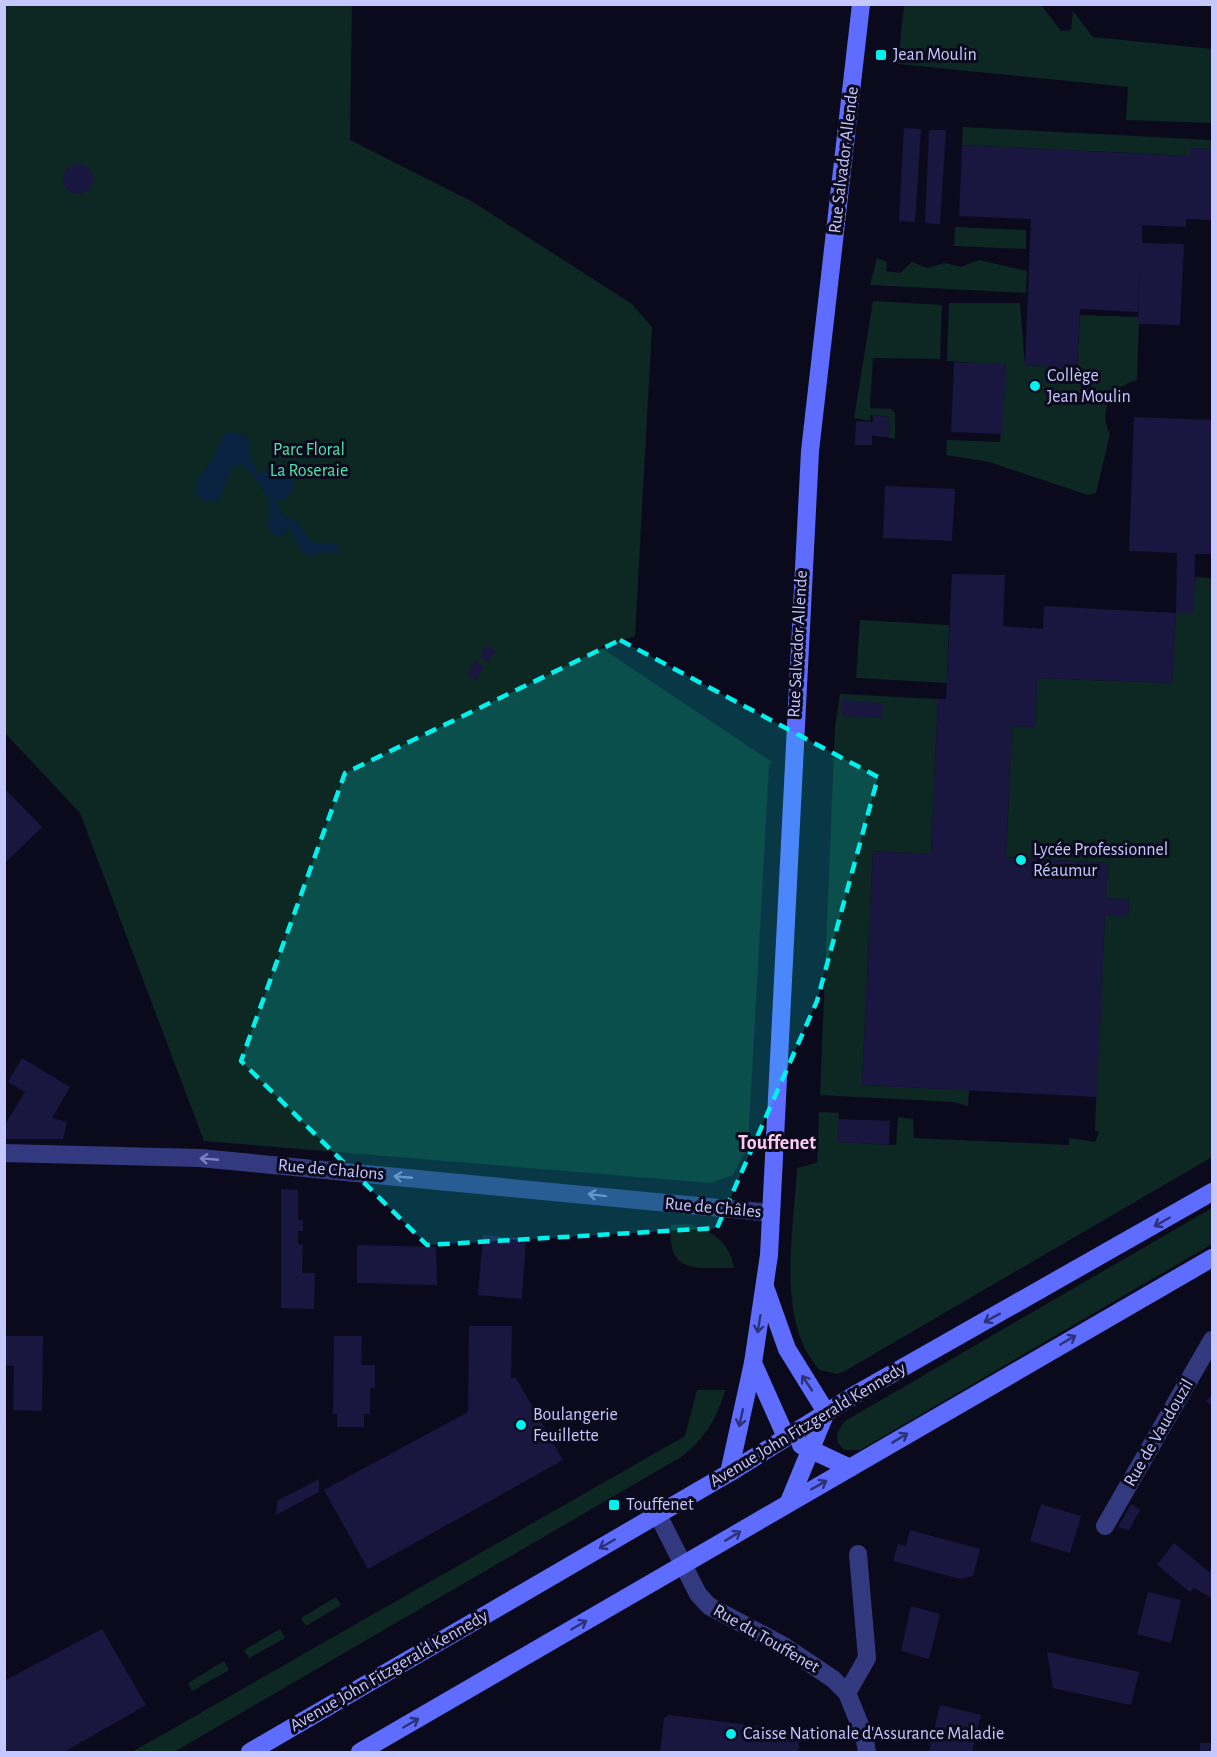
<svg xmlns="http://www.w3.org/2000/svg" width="1217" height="1757" font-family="'Alegreya Sans',sans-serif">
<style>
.green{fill:#0d2723}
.water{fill:#08223f}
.building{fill:#19163f}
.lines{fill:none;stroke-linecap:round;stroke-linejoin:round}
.street{stroke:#33397f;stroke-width:18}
.secondary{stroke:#5e6dff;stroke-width:18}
.oneway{stroke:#7d80bf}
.oneway2{stroke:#2c3277}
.marked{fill:#00f2ed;fill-opacity:0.2;stroke:#00f2ed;stroke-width:4.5;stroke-dasharray:12 8;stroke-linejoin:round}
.poi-dot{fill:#00f2ed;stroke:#0b0a1d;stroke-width:2}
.labels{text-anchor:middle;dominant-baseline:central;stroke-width:6;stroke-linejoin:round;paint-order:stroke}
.poi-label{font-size:18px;fill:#c7c7ff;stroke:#0b0a1d;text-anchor:start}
.street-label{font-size:18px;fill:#c7c7ff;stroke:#0b0a1d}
.park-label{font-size:18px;fill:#4de4ad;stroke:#0b0a1d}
.neighbourhood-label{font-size:20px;font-weight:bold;fill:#ffc9f2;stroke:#0b0a1d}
</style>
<rect width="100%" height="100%" fill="#0b0a1d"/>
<g class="green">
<polygon points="5,5 352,5 350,140 473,202 632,304 652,327 635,636 600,647 772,762 769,764 748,1146 733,1175 711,1183 204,1141 80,813 5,733"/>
<polygon points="904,5 1041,5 1061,31 1071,30 1073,11 1093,37 1212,49 1212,123 1126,120 1128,87 898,64"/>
<polygon points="963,127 1212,140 1212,149 1191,148 1190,156 962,145"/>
<polygon points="955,227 1026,230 1026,249 954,246"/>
<polygon points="877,258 887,262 886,271 900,273 912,262 927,268 945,263 961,267 979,260 1027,271 1026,293 870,285"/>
<polygon points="873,301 942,305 940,359 873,358 870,408 891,409 895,413 895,439 889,438 890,417 871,415 870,421 854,418"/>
<path d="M949,303H1020L1025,365L1077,368L1080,315L1139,317L1137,380C1113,386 1097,410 1110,434L1096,493L1088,495L989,462L946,455L947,440L1000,442L1006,365L947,361Z"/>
<path d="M1212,574V1157L845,1371L837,1374L820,1370C775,1323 794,1228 797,1168L817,1163L819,1112L839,1113L837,1142L896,1145L898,1117L913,1119L914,1138L1069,1145V1138L1095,1142L1099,1132L1095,1130L1096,1103L1105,915L1128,916L1129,900L1106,898L1108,863L1006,857L1012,726L1035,727L1037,678L1172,683L1176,613H1193L1195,577L1211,578Z"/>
<polygon points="860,620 949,625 947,683 856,678"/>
<polygon points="840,694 938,699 931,854 873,851 862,1085 969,1090 968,1106 953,1102 820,1095 835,727"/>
<polygon points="1212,1208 1212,1244 860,1450 845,1450 838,1443 837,1433 845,1421"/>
<path d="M689,1224C713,1232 730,1242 734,1268C695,1267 667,1275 671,1225Z"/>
<path d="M697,1390H725C717,1418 705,1439 681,1457L174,1752H132L685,1436Z"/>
<polygon points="336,1597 341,1605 306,1626 301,1618"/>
<polygon points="280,1629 285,1638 249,1658 244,1650"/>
<polygon points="224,1661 229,1670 192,1691 188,1683"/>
</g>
<path class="water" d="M229,432L243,434L250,440V458L258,474L276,463C292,467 295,475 294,491L283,500H277C279,516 284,516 297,521C319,560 315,533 340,547L338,554L325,551L310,556L303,553L288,526L282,537L274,535L268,527L270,501L254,476L242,464L232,468L219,499C208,504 203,502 196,492C199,472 200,476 211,462C219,451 217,440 229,432Z"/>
<g class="building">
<polygon points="904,128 921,129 915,222 899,221"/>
<polygon points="929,130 946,130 940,224 925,223"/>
<polygon points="962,145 1190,156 1190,148 1212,149 1212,220 1186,219 1186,227 1142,225 1142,243 1184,244 1180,325 1138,324 1140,267 1138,312 1080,309 1077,368 1025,365 1031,219 959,216"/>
<circle cx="78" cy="179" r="15"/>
<polygon points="954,362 1006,364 1002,434 951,432"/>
<polygon points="873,415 890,417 889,437 872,436 872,445 855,445 856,421 873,422"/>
<polygon points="1134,417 1212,420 1212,554 1195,554 1194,613 1176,613 1177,553 1129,551"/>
<polygon points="885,486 955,489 952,541 883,538"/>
<polygon points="952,574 1005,575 1003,626 1043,629 1044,606 1176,613 1172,683 1037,678 1035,727 1012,726 1006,857 1108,863 1106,898 1129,899 1128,917 1105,915 1097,1097 862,1085 873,851 931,854 938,699 946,699"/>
<polygon points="487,645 496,651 488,662 480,657"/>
<polygon points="475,660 484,667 476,681 467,674"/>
<polygon points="842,700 883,703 882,718 842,716"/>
<polygon points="4,788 42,827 7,861 4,858"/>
<polygon points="22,1058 70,1087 52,1118 67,1122 63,1139 4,1139 4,1126 25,1092 8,1082"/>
<polygon points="838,1119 890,1121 889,1145 837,1142"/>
<polygon points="281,1189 298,1190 298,1220 303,1220 303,1231 298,1231 298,1244 303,1245 302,1273 315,1273 314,1309 281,1308"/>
<polygon points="483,1235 526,1238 522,1299 478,1295"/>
<polygon points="357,1245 436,1247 437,1285 357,1283"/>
<polygon points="469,1326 512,1326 511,1378 516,1378 563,1460 368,1569 324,1490 468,1412"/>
<polygon points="4,1336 43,1336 42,1411 13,1410 14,1366 4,1365"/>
<polygon points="334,1336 362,1336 361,1365 375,1365 375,1388 370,1388 370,1414 364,1414 364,1427 337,1427 337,1414 333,1414"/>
<polygon points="1212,1393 1212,1406 1206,1402"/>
<polygon points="319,1479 319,1492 276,1515 277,1501"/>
<polygon points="1041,1504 1081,1516 1070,1553 1030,1541"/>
<polygon points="1131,1504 1140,1510 1129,1530 1118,1527"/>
<polygon points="910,1530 980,1549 973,1576 960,1579 893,1561 898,1544 906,1546"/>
<polygon points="1174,1543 1209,1572 1212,1568 1212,1598 1194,1588 1190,1592 1157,1565"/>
<polygon points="1148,1592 1181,1600 1171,1643 1137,1634"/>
<polygon points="911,1606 940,1614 929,1659 901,1651"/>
<polygon points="102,1629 146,1705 64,1752 4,1752 4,1681"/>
<polygon points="1047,1652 1139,1672 1131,1705 1053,1688"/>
<polygon points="940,1705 981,1715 972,1752 929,1752"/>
<polygon points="668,1715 798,1731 800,1734 798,1752 660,1752 664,1719"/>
<rect x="1200" y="1743" width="12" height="9"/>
</g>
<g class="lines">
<g class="street">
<polyline points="4,1153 200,1158 771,1213"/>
<polyline points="658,1515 698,1594 709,1606 784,1646 833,1679 847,1693 864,1735 867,1752"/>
<polyline points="1105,1526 1212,1340"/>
<polyline points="847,1693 867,1658 858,1554"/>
</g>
<g class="secondary">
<polyline points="765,1287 787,1349 826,1412"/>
<polyline points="753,1363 786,1437"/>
<polyline points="801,1445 850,1468"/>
<polyline points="729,1473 753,1363 769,1255 810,451 861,4"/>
<polyline points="789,1502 826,1412"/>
<polyline points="250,1752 729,1473 858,1393 1212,1192"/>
<polyline points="360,1752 1212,1258"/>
</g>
</g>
<defs><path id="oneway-shaft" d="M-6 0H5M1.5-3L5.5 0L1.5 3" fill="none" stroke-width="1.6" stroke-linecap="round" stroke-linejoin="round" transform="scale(1.5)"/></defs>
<g class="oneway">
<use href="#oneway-shaft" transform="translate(209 1159) rotate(-175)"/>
<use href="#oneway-shaft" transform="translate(403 1177) rotate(-175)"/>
<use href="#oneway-shaft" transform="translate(597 1195) rotate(-173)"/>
</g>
<g class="oneway2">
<use href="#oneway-shaft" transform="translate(1162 1222) rotate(150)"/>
<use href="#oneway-shaft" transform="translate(992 1318) rotate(151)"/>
<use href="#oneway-shaft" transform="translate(759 1324) rotate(99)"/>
<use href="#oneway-shaft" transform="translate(1068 1340) rotate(-30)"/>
<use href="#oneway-shaft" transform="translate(807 1383) rotate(-124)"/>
<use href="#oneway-shaft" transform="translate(741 1418) rotate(102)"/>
<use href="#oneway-shaft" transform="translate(900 1438) rotate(-31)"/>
<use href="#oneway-shaft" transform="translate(819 1485) rotate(-29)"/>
<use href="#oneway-shaft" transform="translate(733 1536) rotate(-31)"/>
<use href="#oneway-shaft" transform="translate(607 1544) rotate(150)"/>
<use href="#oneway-shaft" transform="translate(579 1625) rotate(-30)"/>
<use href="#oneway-shaft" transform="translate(411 1723) rotate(-30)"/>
</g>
<path class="marked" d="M620,640L878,777L817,1001L717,1228L427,1245L241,1061L345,773Z"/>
<g class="poi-dot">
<rect x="875" y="49" width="12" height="12" rx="3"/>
<circle cx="1035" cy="386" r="6"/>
<circle cx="1021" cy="860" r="6"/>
<circle cx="521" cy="1425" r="6"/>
<rect x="608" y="1499" width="12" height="12" rx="3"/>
<circle cx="731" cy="1734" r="6"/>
</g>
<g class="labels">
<g class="poi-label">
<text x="893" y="55">Jean Moulin</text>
<text x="1047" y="376">Collège<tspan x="1047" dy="21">Jean Moulin</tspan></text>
<text x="1033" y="850">Lycée Professionnel<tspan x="1033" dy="21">Réaumur</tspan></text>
<text x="533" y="1415">Boulangerie<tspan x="533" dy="21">Feuillette</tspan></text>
<text x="626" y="1505">Touffenet</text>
<text x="743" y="1734">Caisse Nationale d'Assurance Maladie</text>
</g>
<g class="street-label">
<text transform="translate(844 160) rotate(-83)">Rue Salvador Allende</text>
<text transform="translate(798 644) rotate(-87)">Rue Salvador Allende</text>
<text transform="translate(331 1170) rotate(5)">Rue de Chalons</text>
<text transform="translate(713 1208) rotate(5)">Rue de Châles</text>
<text transform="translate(808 1425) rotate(-31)">Avenue John Fitzgerald Kennedy</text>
<text transform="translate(1159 1433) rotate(-60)">Rue de Vaudouzil</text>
<text transform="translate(766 1639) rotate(30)">Rue du Touffenet</text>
<text transform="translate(389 1671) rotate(-30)">Avenue John Fitzgerald Kennedy</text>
</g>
<g class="park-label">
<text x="309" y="450">Parc Floral<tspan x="309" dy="21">La Roseraie</tspan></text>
</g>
<g class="neighbourhood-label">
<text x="777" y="1143">Touffenet</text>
</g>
</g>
<rect width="1217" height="1757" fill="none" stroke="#c7c7ff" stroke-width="12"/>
</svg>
